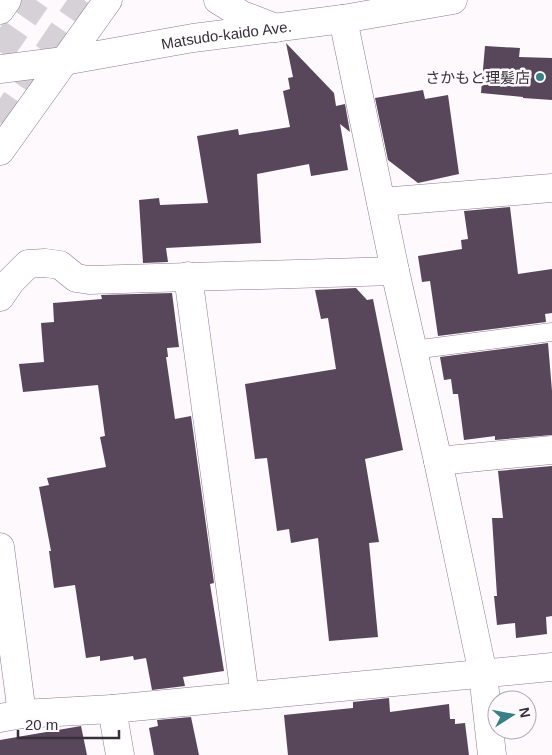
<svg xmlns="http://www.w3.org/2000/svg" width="552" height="755" font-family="Arial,'Noto Sans JP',sans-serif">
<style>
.building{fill:#58465a}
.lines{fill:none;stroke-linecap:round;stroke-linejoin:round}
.highway-tunnel{stroke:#d6d1d6;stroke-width:28;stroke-dasharray:28 14;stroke-linecap:butt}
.lane-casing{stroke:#8e7b90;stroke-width:19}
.street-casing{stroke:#8e7b90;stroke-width:29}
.secondary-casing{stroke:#8e7b90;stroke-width:29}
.primary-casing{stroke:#8e7b90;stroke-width:29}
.highway-casing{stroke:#8e7b90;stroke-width:29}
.lane{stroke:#fff;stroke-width:18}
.street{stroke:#fff;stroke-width:28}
.secondary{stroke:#fff;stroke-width:28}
.primary{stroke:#fff;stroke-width:28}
.highway{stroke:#fff;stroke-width:28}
.poi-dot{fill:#388086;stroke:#fdf9fd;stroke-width:2}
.labels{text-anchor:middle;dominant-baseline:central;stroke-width:5;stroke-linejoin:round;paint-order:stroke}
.street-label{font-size:15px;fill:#383039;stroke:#fdf9fd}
.poi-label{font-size:15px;fill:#383039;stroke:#fdf9fd;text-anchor:end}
</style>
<rect width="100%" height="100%" fill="#fdf9fd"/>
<g class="building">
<polygon points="286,43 334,93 336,106 345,104 350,132 340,124 348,170 311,176 309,164 257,174 261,243 166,248 168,262 143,263 139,200 159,198 160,205 208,203 197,136 238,129 239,135 290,127 283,91 290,89 288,78 293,77"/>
<polygon points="485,46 520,48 519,57 552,58 552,100 523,98 523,97 481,93"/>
<polygon points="423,90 425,99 448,95 459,174 418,183 388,160 375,98"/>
<polygon points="510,207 518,274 552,269 552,313 545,314 546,322 438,336 430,281 422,282 418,256 462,249 461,240 468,239 464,211"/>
<polygon points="356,288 367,300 373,299 403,450 365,459 379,542 369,543 378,637 329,641 318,538 291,543 289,529 277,531 267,458 255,459 245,384 336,369 328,318 321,319 315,290"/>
<polygon points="172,293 179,347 167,348 168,357 166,357 175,419 191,416 214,583 210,584 224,671 183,677 185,686 152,690 146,658 134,660 133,656 100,661 100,656 86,658 75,585 54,588 49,551 51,551 39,487 49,485 47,478 106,467 100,437 105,436 98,385 23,392 19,364 44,362 41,323 54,322 53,303 102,299 101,295"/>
<polygon points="548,343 552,391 552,435 495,440 495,436 464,440 458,394 453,394 451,379 444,380 440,357"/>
<polygon points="552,466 552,616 546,617 547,634 516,638 515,623 497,625 494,596 497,596 492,518 503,518 498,471"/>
<polygon points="389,698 390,712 449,704 450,719 455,719 455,724 465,723 469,755 288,755 284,715 353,708 353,702"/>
<polygon points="191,717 199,755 154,755 149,728 158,726 157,720"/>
<polygon points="81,726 87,755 0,755 0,740"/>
</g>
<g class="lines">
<g class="highway-tunnel">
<polyline points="0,52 36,0"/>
<polyline points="0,123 84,0"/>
</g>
<defs>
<polyline id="lane" points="413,350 552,332"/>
<g id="street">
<polyline points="381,202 552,188"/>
<polyline points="188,276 245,696"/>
<polyline points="0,297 11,281 28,264 45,263 60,265 76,278 89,280 395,271"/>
<polyline points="438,461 552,450"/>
<polyline points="0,547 22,714"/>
<polyline points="112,709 120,755"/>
<polyline points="0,718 22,714 112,709 552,667"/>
</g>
<polyline id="secondary" points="343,19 395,271 438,461 483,674 492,755"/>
<g id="primary">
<path id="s1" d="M0,69L64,61L193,38L343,19L453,0"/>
</g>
<g id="highway">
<polyline points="218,0 242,15 276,28"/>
<polyline points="0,10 7,0"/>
<polyline points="0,151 108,0"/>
</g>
</defs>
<use href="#lane" class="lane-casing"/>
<use href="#street" class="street-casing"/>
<use href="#secondary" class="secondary-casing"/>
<use href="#primary" class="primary-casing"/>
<use href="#highway" class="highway-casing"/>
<use href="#lane" class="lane"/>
<use href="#street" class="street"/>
<use href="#secondary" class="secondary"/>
<use href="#primary" class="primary"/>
<use href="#highway" class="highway"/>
</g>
<circle class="poi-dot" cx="540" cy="77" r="5"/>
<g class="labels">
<g class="street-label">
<text stroke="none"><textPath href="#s1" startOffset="229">Matsudo-kaido Ave.</textPath></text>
</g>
<g class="poi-label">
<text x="530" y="77">さかもと理髪店</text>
</g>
</g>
<g transform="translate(512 715) rotate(79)"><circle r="24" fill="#fdf9fd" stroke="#aea9af"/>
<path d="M0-4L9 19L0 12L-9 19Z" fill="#388086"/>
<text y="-8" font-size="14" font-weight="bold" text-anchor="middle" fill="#383039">N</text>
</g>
<path d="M18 730v8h101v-8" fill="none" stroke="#383039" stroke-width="2.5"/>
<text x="25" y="730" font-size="15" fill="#383039" stroke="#fdf9fd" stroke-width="4" paint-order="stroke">20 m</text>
</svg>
